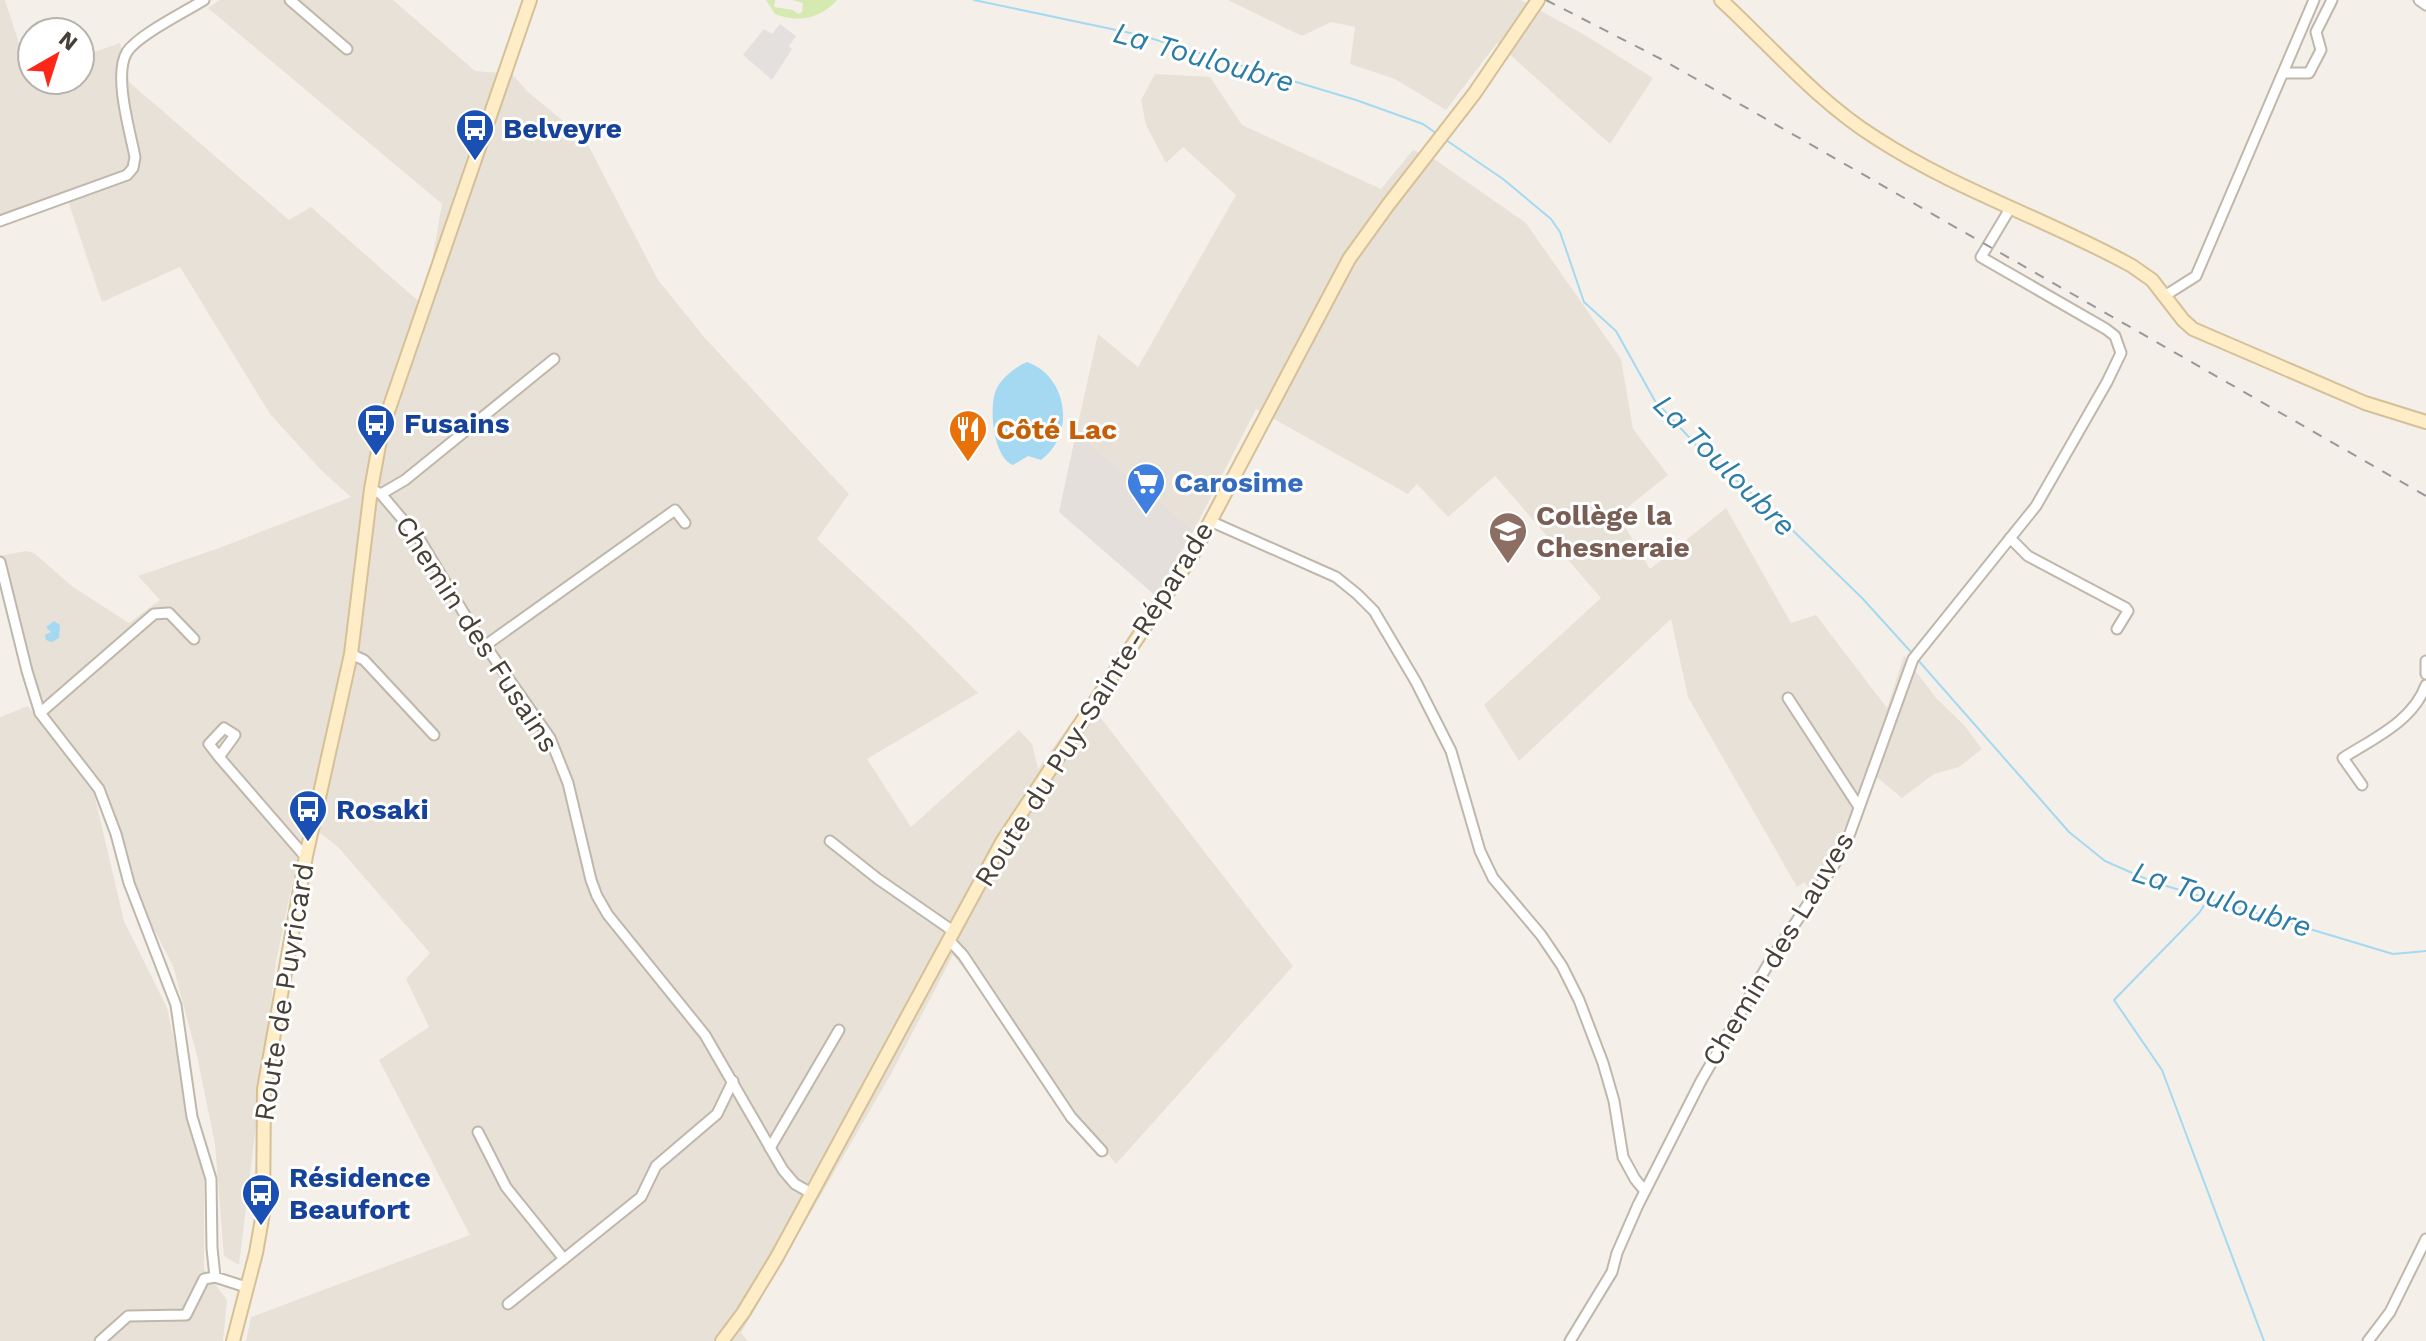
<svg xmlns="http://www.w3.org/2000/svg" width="2426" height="1341" font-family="'Work Sans',sans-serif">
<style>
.residential{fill:#e8e1d7}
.industrial{fill:#e4dfda}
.green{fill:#d5e9b1}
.parking{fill:#e3e0dd}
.water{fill:#a5d9f1}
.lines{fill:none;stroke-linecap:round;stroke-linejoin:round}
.stream{stroke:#a5d9f1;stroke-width:2}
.street-casing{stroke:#c0b7ab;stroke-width:13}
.secondary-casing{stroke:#d5c098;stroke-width:16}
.street{stroke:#fff;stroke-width:9}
.secondary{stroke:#ffedc8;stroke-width:12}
.rail{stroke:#989898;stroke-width:2;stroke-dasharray:10 10;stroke-linecap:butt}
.labels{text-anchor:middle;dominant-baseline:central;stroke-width:6;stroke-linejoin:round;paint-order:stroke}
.transit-label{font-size:28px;font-weight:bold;fill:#164399;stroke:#fff;text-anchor:start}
.food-label{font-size:28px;font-weight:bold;fill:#c56008;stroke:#fff;text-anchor:start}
.shop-label{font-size:28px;font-weight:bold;fill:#366cbe;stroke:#fff;text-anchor:start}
.education-label{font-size:28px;font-weight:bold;fill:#785e54;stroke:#fff;text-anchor:start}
.street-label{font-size:28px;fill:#484037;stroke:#fff}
.water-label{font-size:30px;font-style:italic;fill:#2b7ca6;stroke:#fff}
</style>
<rect width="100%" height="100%" fill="#f4f0e9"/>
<g class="residential">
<polygon points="0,0 5,0 29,74 32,73 32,80 80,80 80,57 120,43 129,82 289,220 311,207 424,306 442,204 208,8 220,0 393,0 475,71 512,74 528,92 585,139 658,280 705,338 849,494 817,539 907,622 978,693 867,759 911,827 1019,730 1032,744 1038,769 1087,700 1293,966 1116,1164 953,955 891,1074 741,1333 748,1341 246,1341 251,1317 470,1235 379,1060 429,1027 406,979 430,953 338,847 305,821 276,962 239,1265 224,1256 215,1144 197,1056 173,966 141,904 104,786 40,704 0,578 0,556 26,551 34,553 73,587 129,623 160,600 138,576 219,548 351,497 321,470 270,414 180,267 102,302 68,201 0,225"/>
<polygon points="1228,0 1521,0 1583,34 1653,78 1610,144 1497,43 1446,110 1395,79 1350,64 1355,27 1331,22 1302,36"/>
<polygon points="1155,74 1210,77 1242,125 1381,189 1413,150 1437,161 1526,223 1621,359 1633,429 1668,475 1618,515 1650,569 1726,508 1791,623 1816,615 1887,708 1904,656 1936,698 1964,725 1982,749 1959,767 1934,774 1902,798 1874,775 1810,889 1804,882 1797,887 1688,697 1671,619 1519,761 1484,705 1601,598 1495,476 1448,517 1417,484 1408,494 1256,409 1194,530 1076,433 1098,334 1138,367 1236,195 1183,147 1166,163 1146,125 1141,100"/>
<polygon points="28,706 93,789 124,921 167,1008 204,1178 204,1269 227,1300 223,1341 0,1341 0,717"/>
</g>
<polygon class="industrial" points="1076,433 1194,530 1156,596 1059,512"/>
<path class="green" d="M766,0H775L774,7L793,10L798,14L802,12L803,3L792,0H837C820,19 798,23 775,14Z"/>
<polygon class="parking" points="780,24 796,36 789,46 792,49 772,80 743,55 764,29 772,34"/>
<g class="water">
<path d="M1027,362C1068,376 1076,435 1041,460L1028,456L1013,465C993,458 987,403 998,386C1004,376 1017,366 1027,362Z"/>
<polygon points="54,621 60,625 59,638 52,642 46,640 45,635 51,632 46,627"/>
</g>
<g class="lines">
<g class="stream">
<polyline points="974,0 1140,35 1356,100 1423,124 1437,134"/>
<polyline points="1446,140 1503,179 1551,219 1560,232 1584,302 1616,331 1655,401 1702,451 1779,517 1863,599 1911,652"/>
<polyline points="1918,660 2069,832 2105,861 2153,882 2393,954 2426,951"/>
<polyline points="2207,901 2199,913 2114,1000 2162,1070 2264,1341"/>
</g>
<defs>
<g id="street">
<polyline points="290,0 347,49"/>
<polyline points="2419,0 2426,5"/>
<polyline points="2284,73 2309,73 2321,50 2316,32 2332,0"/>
<path d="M0,221L127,175L133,168L135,157C130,131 113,75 127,52C138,35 185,12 204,0"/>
<polyline points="2166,295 2196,276 2314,0"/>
<polyline points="371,489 381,494 420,540 471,625 550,738 568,783 591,880 597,896 608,915 705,1035 783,1170 795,1184 811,1193"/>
<polyline points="381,494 405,480 554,359"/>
<polyline points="1210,521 1336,577 1357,594 1374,611 1416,682 1451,751 1480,851 1493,878 1541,935 1562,966 1579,1000 1603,1063 1614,1101 1623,1157 1635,1179 1645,1191"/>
<polyline points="2010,538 2028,556 2126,608 2128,611 2117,629"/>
<polyline points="0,562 27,671 40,713 99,789 116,834 129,883 176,1005 192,1117 211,1179 212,1248 215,1277 246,1287"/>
<polyline points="486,645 675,510 685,523"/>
<polyline points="351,654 364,660 434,735"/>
<polyline points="2426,661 2426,674"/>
<polyline points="1788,698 1859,807"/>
<polyline points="40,713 154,614 169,613 194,639"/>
<polyline points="219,757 235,735 224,728 209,744 219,757 303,854 306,856"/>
<path d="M2362,785L2343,758C2374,738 2412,722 2426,685"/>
<polyline points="830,841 878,879 953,931"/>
<polyline points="949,940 963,955 1071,1117 1102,1151"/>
<polyline points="478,1132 506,1187 564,1259"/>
<polyline points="770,1148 839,1030"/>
<polyline points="508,1304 641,1197 656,1166 717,1114 733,1081"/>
<polyline points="100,1341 128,1316 186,1315 204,1279 215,1277"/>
<polyline points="1570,1341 1612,1272 1617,1253 1638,1205 1701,1081 1770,961 1834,865 1850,833 1913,659 2036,506 2107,382 2121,353 2115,336 2106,329 1981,257 2011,207"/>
<polyline points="2368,1341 2390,1312 2426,1239"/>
</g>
<g id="secondary">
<path d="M1721,0C1772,47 1817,101 1876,138C1956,190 2049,220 2132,266L2152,280L2183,320L2193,329L2365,403L2426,422"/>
<polyline points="233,1341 256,1253 263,1213 264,1089 306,856 351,654 371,489 382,429 530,0"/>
<polyline points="722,1341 743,1313 777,1257 1002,842 1193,554 1349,259 1388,205 1474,94 1538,0"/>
</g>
</defs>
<use href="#street" class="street-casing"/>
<use href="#secondary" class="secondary-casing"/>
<use href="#street" class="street"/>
<use href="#secondary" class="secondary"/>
<polyline class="rail" points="1546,0 1661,59 2426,496"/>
</g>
<defs>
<symbol id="bus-pin" viewBox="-11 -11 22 30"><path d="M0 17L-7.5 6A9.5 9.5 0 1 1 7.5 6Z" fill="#1a4fb4" stroke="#fff"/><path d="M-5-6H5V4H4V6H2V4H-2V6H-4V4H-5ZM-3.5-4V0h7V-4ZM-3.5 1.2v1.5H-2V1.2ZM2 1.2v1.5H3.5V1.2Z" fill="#fff"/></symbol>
<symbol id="restaurant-pin" viewBox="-11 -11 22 30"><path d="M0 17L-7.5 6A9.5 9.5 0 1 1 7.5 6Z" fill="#e8710a" stroke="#fff"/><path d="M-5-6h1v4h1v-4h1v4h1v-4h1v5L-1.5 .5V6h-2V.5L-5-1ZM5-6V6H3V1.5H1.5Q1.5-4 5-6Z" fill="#fff"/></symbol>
<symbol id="supermarket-pin" viewBox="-11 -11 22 30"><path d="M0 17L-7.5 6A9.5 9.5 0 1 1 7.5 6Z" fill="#3f7fe0" stroke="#fff"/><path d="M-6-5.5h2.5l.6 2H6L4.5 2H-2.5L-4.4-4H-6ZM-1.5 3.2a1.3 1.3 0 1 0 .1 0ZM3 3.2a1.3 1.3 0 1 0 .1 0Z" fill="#fff"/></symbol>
<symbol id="school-pin" viewBox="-11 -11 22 30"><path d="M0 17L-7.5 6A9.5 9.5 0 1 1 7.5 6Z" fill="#8d6e63" stroke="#fff"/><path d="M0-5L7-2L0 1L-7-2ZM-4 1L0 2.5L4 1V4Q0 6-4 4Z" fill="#fff"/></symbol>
</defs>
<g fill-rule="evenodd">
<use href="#bus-pin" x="453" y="106" width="44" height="60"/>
<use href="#bus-pin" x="354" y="401" width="44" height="60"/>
<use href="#restaurant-pin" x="946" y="407" width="44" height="60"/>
<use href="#supermarket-pin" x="1124" y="460" width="44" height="60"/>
<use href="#school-pin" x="1486" y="509" width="44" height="60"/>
<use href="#bus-pin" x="286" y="787" width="44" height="60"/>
<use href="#bus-pin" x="239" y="1171" width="44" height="60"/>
</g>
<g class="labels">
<g class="transit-label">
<text x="503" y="128">Belveyre</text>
<text x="404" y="423">Fusains</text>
<text x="336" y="809">Rosaki</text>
<text x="289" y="1177">Résidence<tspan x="289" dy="32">Beaufort</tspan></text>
</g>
<g class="food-label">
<text x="996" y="429">Côté Lac</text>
</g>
<g class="shop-label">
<text x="1174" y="482">Carosime</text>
</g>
<g class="education-label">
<text x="1536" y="515">Collège la<tspan x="1536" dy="32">Chesneraie</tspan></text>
</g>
<g class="street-label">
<text transform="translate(477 634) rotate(57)">Chemin des Fusains</text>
<text transform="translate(1094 704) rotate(-58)">Route du Puy-Sainte-Réparade</text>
<text transform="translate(1778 949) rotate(-59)">Chemin des Lauves</text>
<text transform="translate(284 992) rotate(-81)">Route de Puyricard</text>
</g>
<g class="water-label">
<text transform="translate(1204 57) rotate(16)">La Touloubre</text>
<text transform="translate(1725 465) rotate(45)">La Touloubre</text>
<text transform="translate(2222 899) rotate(18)">La Touloubre</text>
</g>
</g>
<g transform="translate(56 56) rotate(39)"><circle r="38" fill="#ffffff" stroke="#b6b3af" stroke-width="2"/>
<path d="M0-6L14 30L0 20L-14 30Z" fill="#fc2718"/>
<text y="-12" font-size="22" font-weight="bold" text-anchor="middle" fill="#484037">N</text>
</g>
</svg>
